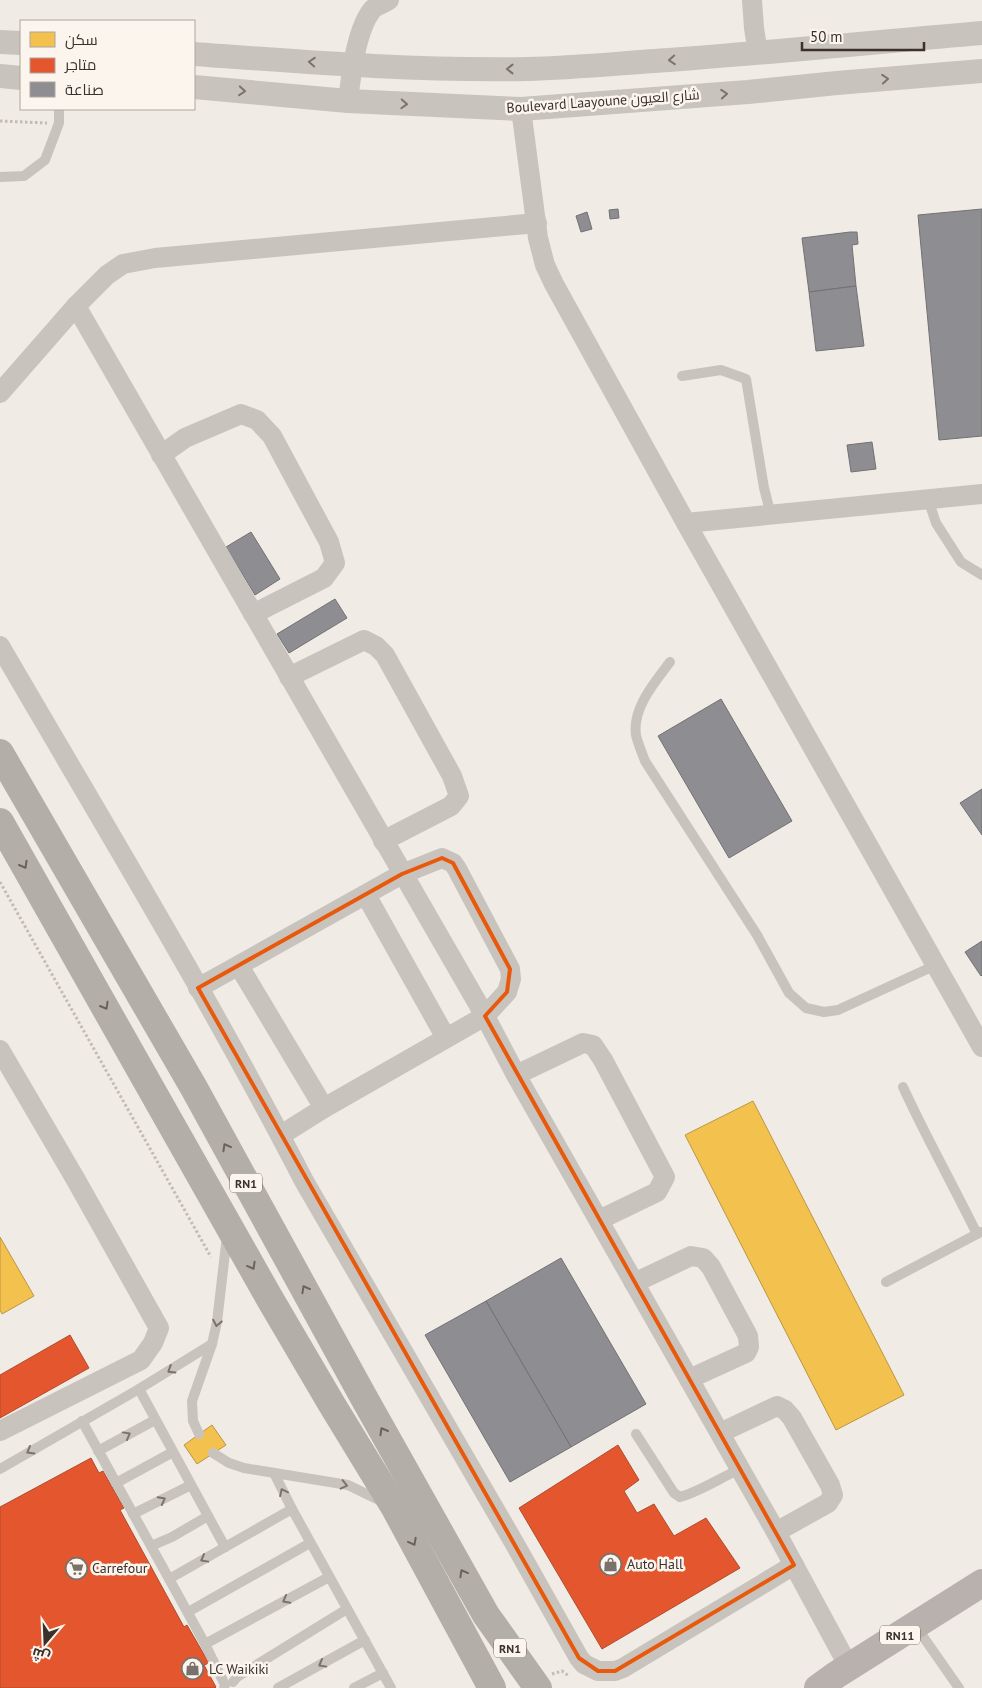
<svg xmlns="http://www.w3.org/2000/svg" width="982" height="1688" font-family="'PT Sans',Cairo,sans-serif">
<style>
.homes{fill:#f2c14e;stroke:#bb9644}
.shops{fill:#e4572e;stroke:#b14b2d}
.industry{fill:#8d8d92;stroke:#747173}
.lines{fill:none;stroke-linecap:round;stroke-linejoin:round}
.path{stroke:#c2bbb6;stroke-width:3;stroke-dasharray:2.5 2.5;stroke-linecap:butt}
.service{stroke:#c9c3be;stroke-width:10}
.minor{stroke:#c9c3be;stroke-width:20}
.tertiary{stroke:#c9c3be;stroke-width:24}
.primary{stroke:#b8b1ad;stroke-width:28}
.trunk{stroke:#b4aea8;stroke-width:28}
.oneway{stroke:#7b726d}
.oneway2{stroke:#6b625d}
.marked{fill:none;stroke:#e8590c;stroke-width:4;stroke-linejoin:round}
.labels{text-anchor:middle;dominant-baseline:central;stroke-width:5;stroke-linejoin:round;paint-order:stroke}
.shield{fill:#fbf5ee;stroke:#756b66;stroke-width:1}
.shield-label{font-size:12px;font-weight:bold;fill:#3b302b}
.street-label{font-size:14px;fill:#3b302b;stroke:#fbf5ee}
.poi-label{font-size:14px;fill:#3b302b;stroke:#fbf5ee;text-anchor:start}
</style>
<rect width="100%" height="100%" fill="#f0ebe5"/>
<g class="homes">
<polygon points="753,1101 904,1395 836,1430 685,1135"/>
<polygon points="0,1237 34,1296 2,1314 0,1310"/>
<polygon points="212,1425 226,1445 197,1464 184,1445"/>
</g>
<g class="shops">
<polygon points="70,1335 89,1368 0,1418 0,1375"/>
<polygon points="618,1445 639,1480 624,1491 637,1513 654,1504 674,1536 706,1518 740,1568 602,1649 519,1508"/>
<polygon points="91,1458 99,1473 103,1471 124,1508 120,1510 184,1627 187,1625 209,1663 204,1665 216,1687 215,1688 0,1688 0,1507"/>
</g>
<g class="industry">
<polygon points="618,209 619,218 610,219 609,210"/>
<polygon points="982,209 982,436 939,440 918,215"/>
<polygon points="587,212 592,229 581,232 576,216"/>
<polygon points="850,232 857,232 858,244 852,245 856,286 809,292 802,238"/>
<polygon points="856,286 864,346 816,351 809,292"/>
<polygon points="872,442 876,469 851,472 847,445"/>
<polygon points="251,532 280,579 255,595 226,547"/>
<polygon points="335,599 347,618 289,653 277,634"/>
<polygon points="721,699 792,821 729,858 658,736"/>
<polygon points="982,789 982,835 960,803"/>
<polygon points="982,941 982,975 981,976 965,952"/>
<polygon points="561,1258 646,1404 571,1447 486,1301"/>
<polygon points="486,1301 571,1447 510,1482 425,1335"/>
</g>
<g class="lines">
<g class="path">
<polyline points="0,121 47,123"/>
<polyline points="0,882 211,1257"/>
<polyline points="552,1674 562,1671 569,1676"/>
</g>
<g class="service">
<polyline points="0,177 24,176 45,160 59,123 59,109"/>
<polyline points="682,376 721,370 746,379 764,488 771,515"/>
<polyline points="928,499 936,523 961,562 982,575"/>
<path d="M670,662C655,682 632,708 636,735C638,744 642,753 645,761L757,935L789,993L806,1008L824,1012L838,1010L936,965"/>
<path d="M903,1087C926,1137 953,1185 977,1234"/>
<polyline points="886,1282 981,1232"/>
<polyline points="139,1389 225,1547"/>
<polyline points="82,1421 205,1644 225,1685 224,1688"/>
<polyline points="199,1434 193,1421 192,1401 212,1344 217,1322 227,1236"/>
<path d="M636,1434L674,1493L680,1497C701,1491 720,1478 740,1469"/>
<polyline points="98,1451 155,1420"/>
<polyline points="213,1453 229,1463 244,1468 348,1485 383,1502"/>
<polyline points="0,1469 139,1389 212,1344"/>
<polyline points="274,1473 292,1509 391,1688"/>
<polyline points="116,1483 173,1452"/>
<polyline points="133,1514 191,1485"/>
<polyline points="151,1546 172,1537 208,1516"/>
<polyline points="169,1579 292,1509"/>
<polyline points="188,1612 310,1543"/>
<polyline points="915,1625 959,1688"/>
<polyline points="205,1644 329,1577"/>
<polyline points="233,1682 237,1677 347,1609"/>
<polyline points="278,1688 365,1640"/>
<polyline points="354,1688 383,1673"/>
</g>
<g class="minor">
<polyline points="752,0 754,28 758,54"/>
<path d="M348,101C351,76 356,30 372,10C376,5 384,4 389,0"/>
<polyline points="521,109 538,238 545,265 554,284 686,523 982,1047"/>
<polyline points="76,306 485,1016 516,1075 776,1532 849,1667"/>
<polyline points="0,393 76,306 107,275 123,264 155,258 537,223"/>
<polyline points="161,455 185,438 241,414 257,420 272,436 329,542 335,563 324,578 253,614"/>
<polyline points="686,523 982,494"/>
<path d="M0,646C103,823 210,999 304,1181L516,1546L579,1658L584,1664L598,1671H615L623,1668L794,1565"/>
<polyline points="289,677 364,640 376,646 385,655 452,776 459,796 451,806 383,841"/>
<polyline points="366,895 446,1038"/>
<polyline points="239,966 324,1108"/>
<polyline points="198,988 402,874 442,858 453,863 457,869 510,969 511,979 507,992 485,1016 324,1108 281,1135"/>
<polyline points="0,1050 76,1180 159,1328 153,1343 141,1360 0,1431"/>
<polyline points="516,1075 583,1043 593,1045 603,1060 665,1177 657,1192 599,1220"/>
<polyline points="634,1283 691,1256 703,1258 711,1267 748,1336 749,1347 746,1353 689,1379"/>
<polyline points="720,1433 777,1406 785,1410 792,1418 830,1485 833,1495 828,1503 776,1532"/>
</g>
<g class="tertiary">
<polyline points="0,42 21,43"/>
<path d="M194,54C305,62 416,71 527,69C574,68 622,63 669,60C774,52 878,42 982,33"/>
<polyline points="0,76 21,78"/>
<polyline points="194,87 348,101 521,109 748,92 837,83 982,71"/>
</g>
<polyline class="primary" points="818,1688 836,1675 982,1583"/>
<g class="trunk">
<polyline points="0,753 194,1088 363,1396 486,1615 538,1688"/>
<polyline points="0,822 270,1299 331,1403 395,1508 492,1688"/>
</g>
</g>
<defs><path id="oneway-chevron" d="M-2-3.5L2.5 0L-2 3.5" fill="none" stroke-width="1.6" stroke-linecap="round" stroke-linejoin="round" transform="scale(1.25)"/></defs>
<g class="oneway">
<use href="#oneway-chevron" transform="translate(672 60) rotate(176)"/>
<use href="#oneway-chevron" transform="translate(312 62) rotate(-176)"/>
<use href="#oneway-chevron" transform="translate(510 69) rotate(180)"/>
<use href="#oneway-chevron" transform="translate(885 79) rotate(-5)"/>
<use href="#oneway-chevron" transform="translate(242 91) rotate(5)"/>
<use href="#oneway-chevron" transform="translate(724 94) rotate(-4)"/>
<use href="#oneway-chevron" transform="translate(404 104) rotate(3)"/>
<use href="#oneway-chevron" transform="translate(217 1323) rotate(101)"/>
<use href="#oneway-chevron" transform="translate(171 1370) rotate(148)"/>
<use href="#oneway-chevron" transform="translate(127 1435) rotate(-29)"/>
<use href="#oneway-chevron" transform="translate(30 1451) rotate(150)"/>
<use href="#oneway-chevron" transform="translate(344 1485) rotate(13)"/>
<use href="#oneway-chevron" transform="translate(283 1492) rotate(-116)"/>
<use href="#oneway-chevron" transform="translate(162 1500) rotate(-27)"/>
<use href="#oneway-chevron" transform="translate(204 1559) rotate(151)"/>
<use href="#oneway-chevron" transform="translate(286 1600) rotate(152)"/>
<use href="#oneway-chevron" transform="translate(322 1664) rotate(151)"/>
</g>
<g class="oneway2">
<use href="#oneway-chevron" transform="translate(24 865) rotate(60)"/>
<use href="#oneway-chevron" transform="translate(105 1006) rotate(60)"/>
<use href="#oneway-chevron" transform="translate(226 1147) rotate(-119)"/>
<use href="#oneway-chevron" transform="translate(252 1266) rotate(61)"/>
<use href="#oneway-chevron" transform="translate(305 1289) rotate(-119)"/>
<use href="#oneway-chevron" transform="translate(383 1431) rotate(-120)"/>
<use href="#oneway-chevron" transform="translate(413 1542) rotate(62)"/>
<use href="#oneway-chevron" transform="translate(463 1573) rotate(-119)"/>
</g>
<path class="marked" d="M442,858L453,863L510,969L507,992L485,1016L794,1565L615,1671H598L579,1658L198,988L402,874Z"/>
<defs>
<symbol id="shop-ring" viewBox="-11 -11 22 22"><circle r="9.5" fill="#fbf5ee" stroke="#7a716c" stroke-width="1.5"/><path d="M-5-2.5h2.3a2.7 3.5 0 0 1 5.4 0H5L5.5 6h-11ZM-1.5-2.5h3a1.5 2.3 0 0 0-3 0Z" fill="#7a716c"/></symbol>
<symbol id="supermarket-ring" viewBox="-11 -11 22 22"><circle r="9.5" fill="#fbf5ee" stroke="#7a716c" stroke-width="1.5"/><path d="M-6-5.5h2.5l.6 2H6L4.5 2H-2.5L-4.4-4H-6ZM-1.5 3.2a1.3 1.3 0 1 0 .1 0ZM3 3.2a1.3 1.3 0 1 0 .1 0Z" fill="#7a716c"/></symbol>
</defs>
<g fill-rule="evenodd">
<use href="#shop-ring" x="598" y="1552" width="25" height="25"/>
<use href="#supermarket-ring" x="64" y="1556" width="25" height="25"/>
<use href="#shop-ring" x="180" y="1656" width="25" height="25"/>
</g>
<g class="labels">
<g class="shield">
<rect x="230" y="1173.5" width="32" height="19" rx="4"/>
<rect x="880" y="1625.5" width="40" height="19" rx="4"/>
<rect x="494" y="1638.5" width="32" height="19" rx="4"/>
</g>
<g class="shield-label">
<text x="246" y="1183">RN1</text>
<text x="900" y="1635">RN11</text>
<text x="510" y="1648">RN1</text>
</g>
<g class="street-label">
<text transform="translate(603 101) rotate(-4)">Boulevard Laayoune شارع العيون</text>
</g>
<g class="poi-label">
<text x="627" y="1564">Auto Hall</text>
<text x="92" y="1568">Carrefour</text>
<text x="209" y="1669">LC Waikiki</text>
</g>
</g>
<rect x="20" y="20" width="175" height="90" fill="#fbf5ee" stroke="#aea6a0"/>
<rect x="30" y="32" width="25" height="15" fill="#f2c14e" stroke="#aea6a0"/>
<text x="65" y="45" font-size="15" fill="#3b302b">سكن</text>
<rect x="30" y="58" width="25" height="15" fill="#e4572e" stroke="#aea6a0"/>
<text x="65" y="70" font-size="15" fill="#3b302b">متاجر</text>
<rect x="30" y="82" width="25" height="15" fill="#8d8d92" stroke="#aea6a0"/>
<text x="65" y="95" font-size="15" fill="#3b302b">صناعة</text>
<g transform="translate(45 1643) rotate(199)" stroke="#fbf5ee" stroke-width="4" paint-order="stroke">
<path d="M0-4L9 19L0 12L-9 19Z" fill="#3b302b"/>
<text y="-8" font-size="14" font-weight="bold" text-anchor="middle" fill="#3b302b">ش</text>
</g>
<path d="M802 42v8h122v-8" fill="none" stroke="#3b302b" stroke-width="2.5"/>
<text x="810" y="42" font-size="15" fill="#3b302b" stroke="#fbf5ee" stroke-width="4" paint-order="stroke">50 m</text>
</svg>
